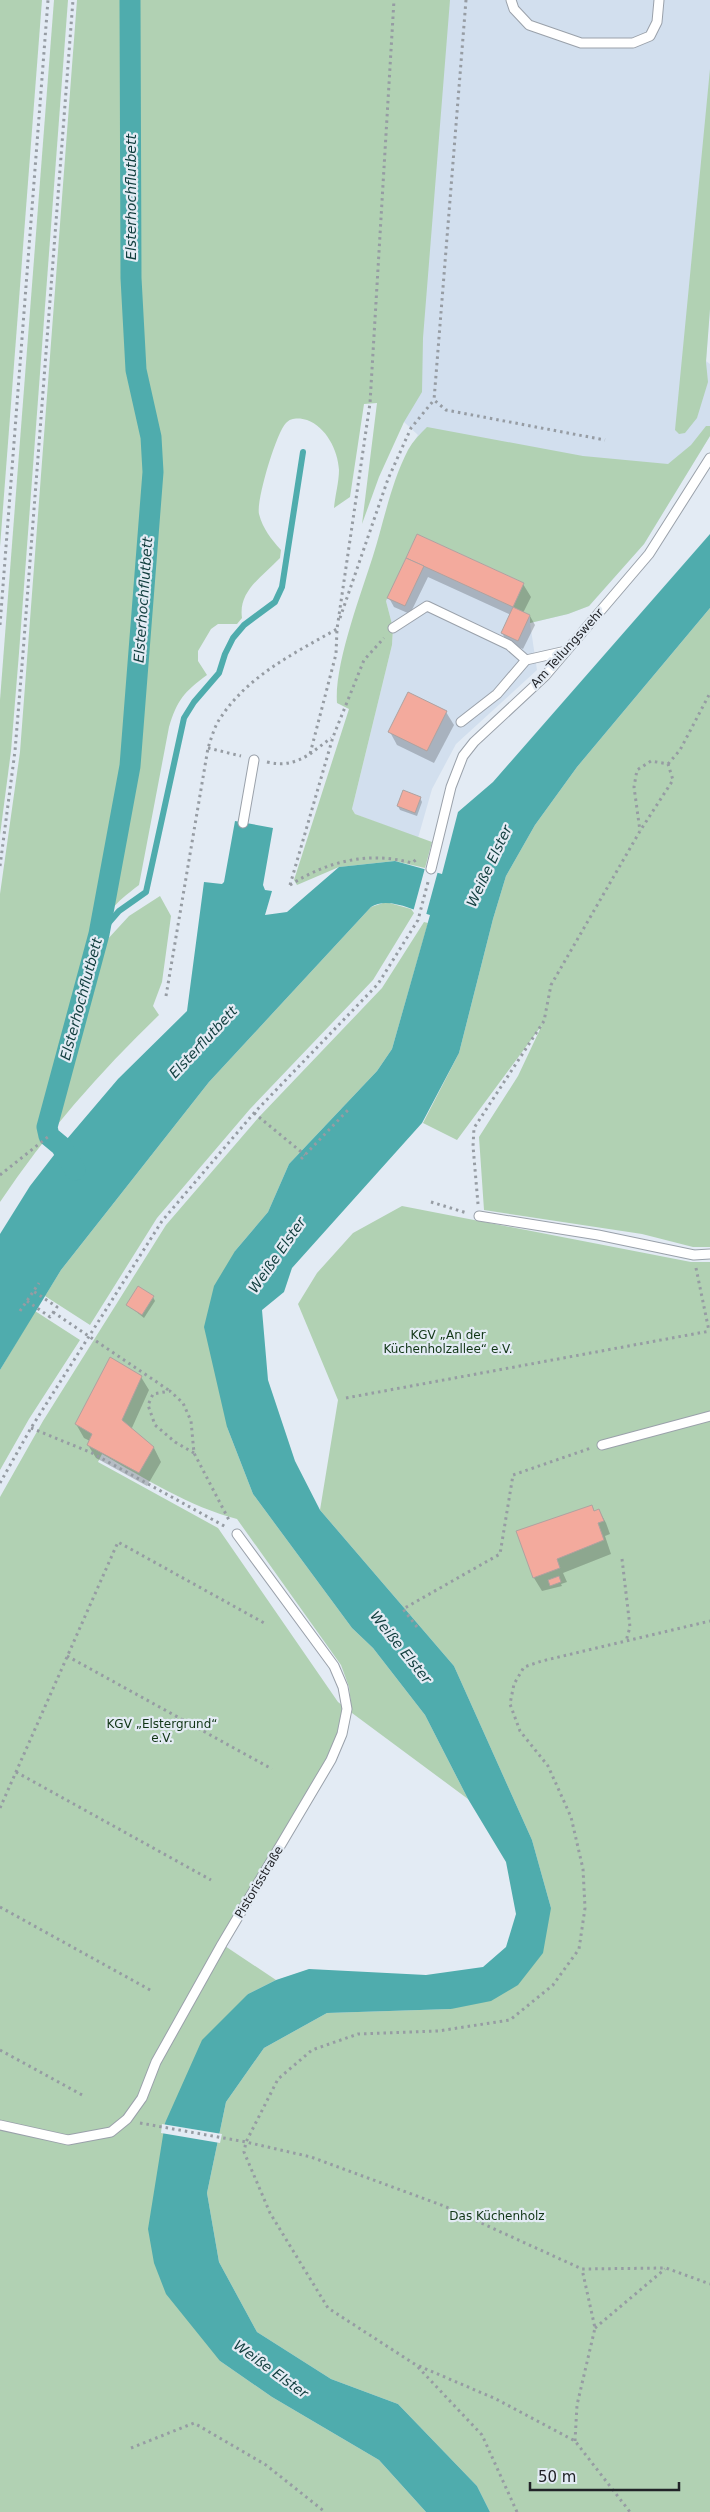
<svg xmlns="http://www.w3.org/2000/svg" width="710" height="2512" font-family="'DejaVu Sans',sans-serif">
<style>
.built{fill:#d2dfee}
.green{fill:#b1d1b3}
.water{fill:#4facad}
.pier{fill:#e3ebf4}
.shadow{fill:#0003}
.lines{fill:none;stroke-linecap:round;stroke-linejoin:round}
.stream{stroke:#4facad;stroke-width:6}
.canal{stroke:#4facad;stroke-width:21}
.building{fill:#f3aa9d;stroke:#afa2a0}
.lane-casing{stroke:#9aa1aa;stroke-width:11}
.path{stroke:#969ca3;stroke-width:3;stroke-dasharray:2.5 4;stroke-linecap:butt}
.lane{stroke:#fff;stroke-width:9}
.labels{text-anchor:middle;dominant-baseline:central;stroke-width:4.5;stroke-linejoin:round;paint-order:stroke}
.street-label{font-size:12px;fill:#222428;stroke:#e3ebf4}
.park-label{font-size:12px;fill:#103515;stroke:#e3ebf4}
.water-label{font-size:14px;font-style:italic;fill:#103d3d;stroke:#e3ebf4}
</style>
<rect width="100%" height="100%" fill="#e3ebf4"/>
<polygon class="built" points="434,0 710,0 710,309 706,361 710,364 710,436 644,544 589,606 568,614 530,623 537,670 456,744 432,789 418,838 355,814 352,809 392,645 393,628 386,601 408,451 418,435 404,422"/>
<g class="green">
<polygon points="0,0 42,0 0,547"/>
<polygon points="54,0 68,0 19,653 11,751 0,835 0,700"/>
<path d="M77,0H450L423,338L422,392L404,422L379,477L362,524L377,403L364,404L350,497L334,508C335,496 339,482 339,470C338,450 326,427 307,420C301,418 291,417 286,423C276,433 256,501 259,514C263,529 271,539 281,550L280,558C262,577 238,591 242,618L237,624H218L211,629L198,651V661L207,675C184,692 177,700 169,727L139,885C113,905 106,911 99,942L106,941L129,916L160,896L171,916L162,982L153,1006L159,1015C100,1072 46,1133 0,1202V894L20,752Z"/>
<polygon points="710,69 710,309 706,362 708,382 697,418 685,433 679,434 675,430"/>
<path d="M706,426H710V436L644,544L589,606L568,614L530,623V615L513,607L524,583L417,534L386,601L393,628L392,645L352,809L355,814L432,842L425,868L395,861L339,867L297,885L294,880L349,709L337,703C334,665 361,594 373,556C384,521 391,483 408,450C413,441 420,434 427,427L583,456L668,464L691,445Z"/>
<polygon points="710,608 710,1247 693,1247 642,1234 484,1210 479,1137 518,1076 542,1025 457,1140 423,1123 459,1053 493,919 506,876 535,825 577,767"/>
<polygon points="386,902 411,909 414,913 373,980 250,1109 157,1218 90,1325 45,1296 61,1270 209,1082 371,907"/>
<path d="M424,922L428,923L392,1049L377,1071L289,1164L268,1212L235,1251L227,1427L253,1494L352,1628L373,1648L425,1715L468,1799L352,1713L349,1687L341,1665L237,1519C190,1507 144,1478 102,1454L98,1462L218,1528L338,1702L347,1709L342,1734L222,1944L276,1980L248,1994L165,2123L220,2361L272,2397L379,2460L426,2512H0V1497L43,1421L166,1225L259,1117L382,988Z"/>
<polygon points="402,1206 691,1262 710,1262 710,2512 490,2512 477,2486 398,2404 331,2379 257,2332 219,2262 207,2193 226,2102 264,2048 327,2013 451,2009 551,1908 532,1840 454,1666 320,1510 338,1400 298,1304 317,1273 353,1233"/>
<polygon points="35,1311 80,1340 29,1419 0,1470 0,1370"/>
</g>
<path class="water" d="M710,534V608L577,767L535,825L506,876L493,919L459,1053L422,1123L292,1268L284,1292L262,1310L268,1380L295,1461L320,1510L454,1666L532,1840L551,1908L543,1953L518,1985L491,2001L451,2009L327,2013L264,2048L226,2102L207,2193L219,2262L257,2332L331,2379L398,2404L477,2486L490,2512H426L379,2460L272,2397L220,2361L166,2294L154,2263L148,2229L165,2123L202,2040L248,1994L276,1980L309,1969L426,1975L483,1967L506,1947L516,1914L506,1862L468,1799L425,1715L373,1648L352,1628L253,1494L227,1427L204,1327L214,1286L235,1251L268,1212L289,1164L377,1071L392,1049L430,915C413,910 387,896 371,907L209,1082L61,1270L0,1370V1234L30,1186L61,1146L118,1079L187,1011L204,882L222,884L224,882L235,821L273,828L263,885L265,890L272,891L265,915L287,912L339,867L395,861L442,874L458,812L493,782Z"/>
<g class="pier">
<polygon points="425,868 438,871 426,915 413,912"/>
<polygon points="162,2124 222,2134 220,2143 161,2133"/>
</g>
<g class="shadow">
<polygon points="418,535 523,584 531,597 523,613 530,616 535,625 523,649 507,642 502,633 511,615 428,577 410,614 394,607 389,598"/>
<polygon points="446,712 454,725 434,763 397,745 390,732"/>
<polygon points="420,798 422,802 417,816 400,810 398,806"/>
<polygon points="153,1297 155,1301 144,1318 128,1305"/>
<polygon points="141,1377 149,1390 131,1430 154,1448 161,1462 147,1486 96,1458 88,1445 90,1441 84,1438 76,1424"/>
<polygon points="592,1506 595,1512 599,1510 606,1523 610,1534 605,1536 611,1554 563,1573 567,1582 561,1584 562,1586 542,1591 534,1578 518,1532"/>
</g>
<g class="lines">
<polyline class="stream" points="99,934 119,911 146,892 184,718 194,702 219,673 225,654 233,638 244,625 275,602 282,587 303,452"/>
<polyline class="canal" points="75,1170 61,1146 49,1136 47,1127 99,934 130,766 153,472 151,437 136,370 131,278 130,0"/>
</g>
<g class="building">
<polygon points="417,534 524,583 513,607 406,558"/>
<polygon points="406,558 424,566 405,606 387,598"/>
<polygon points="513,607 530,615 518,641 501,633"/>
<polygon points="408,692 447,711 427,751 388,732"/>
<polygon points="403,790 421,797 415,813 397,806"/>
<polygon points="138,1286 154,1296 142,1315 126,1305"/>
<polygon points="110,1357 142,1376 122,1420 154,1447 139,1473 87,1445 92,1434 75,1424"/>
<polygon points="592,1505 594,1511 599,1509 604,1521 598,1523 604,1540 557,1559 560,1568 533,1578 516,1531"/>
<polygon points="559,1576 561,1582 550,1586 548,1580"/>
</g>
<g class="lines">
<defs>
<g id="lane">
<polyline points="511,0 514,9 529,25 581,43 633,43 650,36 657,22 659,0"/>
<polyline points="393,628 427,606 509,645 526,660"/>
<polyline points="461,722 497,694 526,660 566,651"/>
<polyline points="243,823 254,760"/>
<polyline points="431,869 451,787 463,756 474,742 545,676 649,554 710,458"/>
<polyline points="479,1216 598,1235 694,1255 710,1254"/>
<polyline points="602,1445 710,1416"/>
<polyline points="0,2125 68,2140 111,2132 127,2119 142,2098 156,2062 222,1944 331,1760 342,1734 347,1709 343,1687 334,1666 237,1534"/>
</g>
</defs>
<use href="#lane" class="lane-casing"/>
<g class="path">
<polyline points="466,0 434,400 446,410 605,440"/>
<polyline points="340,618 388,479 411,428 434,400"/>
<polyline points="0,625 48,0"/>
<polyline points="208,748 241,756"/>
<polyline points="310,754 331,738"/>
<path d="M267,762C284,766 295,763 310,754L336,654L337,629L370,403L394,0"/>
<polyline points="668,764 680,750 710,693"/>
<polyline points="0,866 15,751 23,653 73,0"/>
<polyline points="290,885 333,737 364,660 384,638"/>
<path d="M290,885C328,861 369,851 412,863L418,858"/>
<path d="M166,996L208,748C211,739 214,728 219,720C247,676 293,654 337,629"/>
<polyline points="254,1113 305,1155"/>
<polyline points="301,1159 348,1110"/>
<polyline points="0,1175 49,1136"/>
<polyline points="431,1202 467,1213"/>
<polyline points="478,1204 473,1146 474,1128 544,1021 551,985 640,831 673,780 668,764 651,761 637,770 634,787 640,831"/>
<polyline points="696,1268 709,1331"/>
<polyline points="27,1301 50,1317 57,1307 33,1291"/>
<polyline points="20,1311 39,1283"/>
<polyline points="53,1312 170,1391"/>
<polyline points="346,1398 710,1331"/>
<polyline points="31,1428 92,1453 226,1527"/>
<polyline points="194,1453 175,1442 155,1425 148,1405 153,1394 170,1391 183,1403 191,1421 194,1453 230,1522"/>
<polyline points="0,1483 31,1428 162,1221 254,1113 378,984 418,920 428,882"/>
<polyline points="622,1559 630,1627 626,1641"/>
<polyline points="417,1627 403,1609 500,1554 513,1475 591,1448"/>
<polyline points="67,1656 272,1769"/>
<polyline points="16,1772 211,1880"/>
<polyline points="0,1808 118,1542 266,1624"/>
<polyline points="0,1907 152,1991"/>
<polyline points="0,2050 84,2096"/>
<polyline points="140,2123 246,2142 311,2157 444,2206 582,2269 666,2268 710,2284"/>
<polyline points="595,2328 665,2269"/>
<polyline points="419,2366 496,2399 575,2441 630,2512"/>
<polyline points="575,2441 577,2405 595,2328 582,2269"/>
<polyline points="131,2448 194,2423 266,2465 325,2512"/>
<polyline points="517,2512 482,2435 416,2365 328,2308 270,2213 244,2152 246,2142 278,2079 312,2050 358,2034 438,2031 510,2020 553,1985 579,1949 585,1908 583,1869 571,1817 548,1766 520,1731 510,1704 514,1684 524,1667 542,1661 710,1621"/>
</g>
<use href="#lane" class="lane"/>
</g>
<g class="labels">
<g class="street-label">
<text transform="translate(567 648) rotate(-48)">Am Teilungswehr</text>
<text transform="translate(259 1882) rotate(-59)">Pistorisstraße</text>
</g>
<g class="park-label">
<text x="448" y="1335">KGV „An der<tspan x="448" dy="14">Küchenholzallee“ e.V.</tspan></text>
<text x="162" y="1724">KGV „Elstergrund“<tspan x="162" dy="14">e.V.</tspan></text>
<text x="497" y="2216">Das Küchenholz</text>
</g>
<g class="water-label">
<text transform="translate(131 197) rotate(-90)">Elsterhochflutbett</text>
<text transform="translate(143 600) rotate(-86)">Elsterhochflutbett</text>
<text transform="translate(489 866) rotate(-65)">Weiße Elster</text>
<text transform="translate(81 999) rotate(-75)">Elsterhochflutbett</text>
<text transform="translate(203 1042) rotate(-47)">Elsterflutbett</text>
<text transform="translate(277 1255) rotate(-55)">Weiße Elster</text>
<text transform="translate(401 1647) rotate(51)">Weiße Elster</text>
<text transform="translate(271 2369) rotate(36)">Weiße Elster</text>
</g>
</g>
<path d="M530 2482v8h149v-8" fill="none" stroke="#222428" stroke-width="2.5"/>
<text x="538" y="2482" font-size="15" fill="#222428" stroke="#e3ebf4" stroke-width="4" paint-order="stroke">50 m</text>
</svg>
